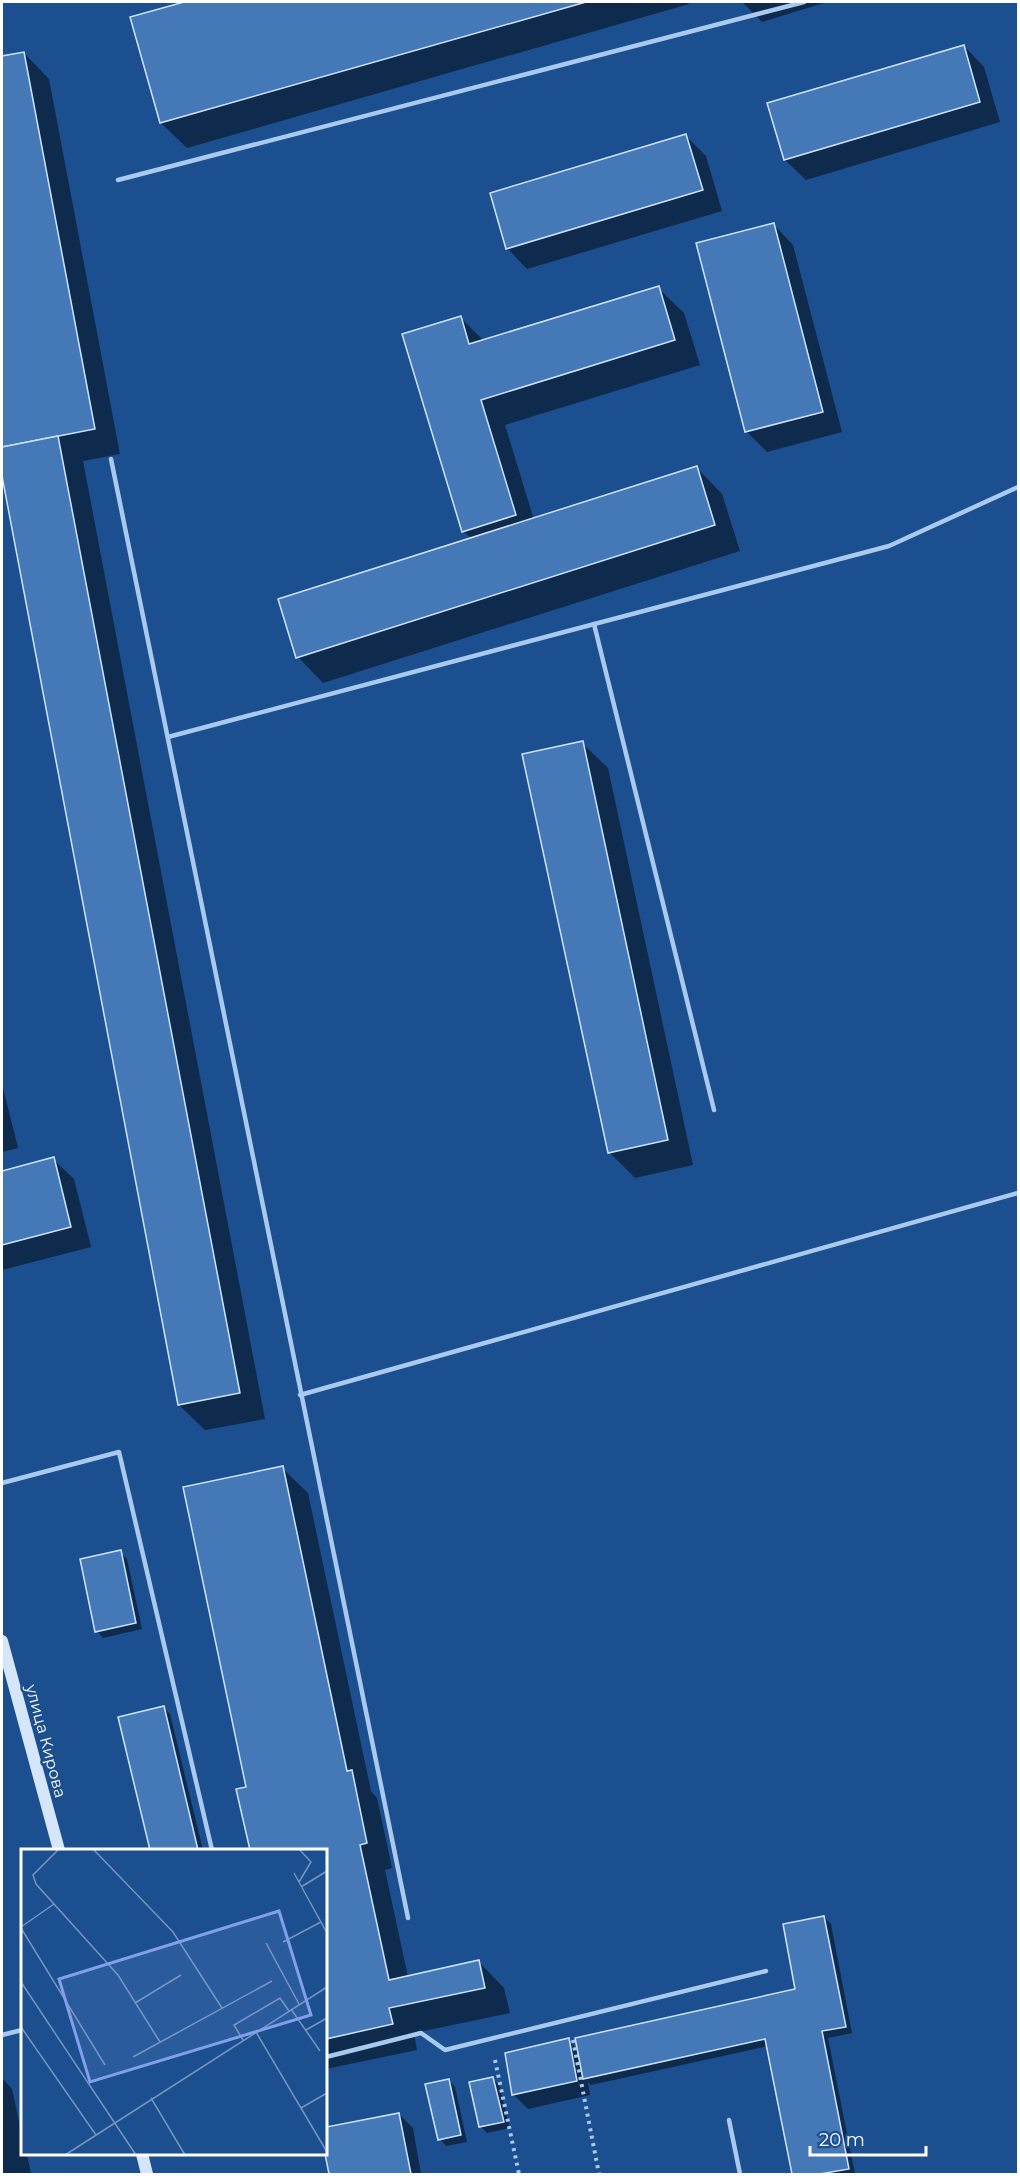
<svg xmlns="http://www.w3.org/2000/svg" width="1020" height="2176" font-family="Montserrat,sans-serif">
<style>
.shadow{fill:#0007}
.building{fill:#4478b7;stroke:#cfe3fa;stroke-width:1.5}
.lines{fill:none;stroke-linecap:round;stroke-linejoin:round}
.path{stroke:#a9c9ee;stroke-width:4;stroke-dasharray:3 4.5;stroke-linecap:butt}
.lane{stroke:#a9c9ee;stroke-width:4.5}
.secondary{stroke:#d6e6fa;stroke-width:12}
.labels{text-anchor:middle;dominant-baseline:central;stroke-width:5;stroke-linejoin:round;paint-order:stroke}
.street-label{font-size:16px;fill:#fff;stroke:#1b4f8f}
.inset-road{fill:none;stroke:#7695bc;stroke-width:1.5}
.view{fill:#839eea;fill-opacity:0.15;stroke:#839eea;stroke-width:3}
.inset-edge{fill:none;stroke:#fff;stroke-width:3}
</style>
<rect width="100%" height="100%" fill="#1b4f8f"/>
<g class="shadow">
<polygon points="189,2 688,2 689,4 187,148 161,123 132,18"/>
<polygon points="742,2 827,2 762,22"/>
<polygon points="964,46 984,67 1000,122 806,180 785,160"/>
<polygon points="24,53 49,79 120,454 83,461 265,1419 205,1430 179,1405 2,467 2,57"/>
<polygon points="686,136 706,156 722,211 527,269 507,248"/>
<polygon points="773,224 793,245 842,432 767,452 746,431"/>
<polygon points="658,288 684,313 700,365 505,425 534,520 697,468 722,494 740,551 323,683 298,657 472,539 463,531 461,318 484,341"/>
<polygon points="582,743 608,768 693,1165 635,1178 609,1152"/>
<polygon points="2,1084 18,1148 2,1152"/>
<polygon points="53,1159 74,1179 91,1247 2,1270 2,1172"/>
<polygon points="282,1468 308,1493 371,1791 377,1798 392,1868 385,1870 408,1977 479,1962 504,1988 510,2013 414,2033 417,2050 326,2069 326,1850 251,1850 238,1790 248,1788"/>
<polygon points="120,1552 127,1559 142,1629 103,1638 97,1631"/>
<polygon points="163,1707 170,1714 203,1850 151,1850 120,1718"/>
<polygon points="824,1917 831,1924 852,2033 828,2038 855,2174 794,2174 768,2046 591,2085 588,2082 590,2095 528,2109 514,2095 506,2054 568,2040 579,2051 797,1990"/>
<polygon points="2,2078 12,2089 22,2135 22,2154 27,2154 31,2174 2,2174"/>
<polygon points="492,2078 499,2085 510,2128 487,2133 481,2127"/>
<polygon points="449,2080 455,2087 467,2142 446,2146 440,2139"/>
<polygon points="399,2114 413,2128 421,2174 331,2174 326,2148 326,2128"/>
</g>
<g class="building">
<polygon points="184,2 586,2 160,123 130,17"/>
<polygon points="964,45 980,102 784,160 767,103"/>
<polygon points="24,52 95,429 2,447 2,56"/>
<polygon points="686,134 703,190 506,249 490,193"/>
<polygon points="774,223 823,412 745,432 696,243"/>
<polygon points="659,286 675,340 481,400 516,515 462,532 402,334 461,316 469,344"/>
<polygon points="58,436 240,1393 178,1405 2,476 2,447"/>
<polygon points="697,466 715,525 296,658 278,599"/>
<polygon points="583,741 668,1140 608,1153 522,754"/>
<polygon points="54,1157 71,1227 2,1245 2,1171"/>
<polygon points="283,1466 347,1771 352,1770 367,1843 360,1845 389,1980 479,1960 485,1988 389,2008 393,2024 326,2039 326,1850 250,1850 236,1789 246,1787 183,1487"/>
<polygon points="121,1550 136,1623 95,1632 80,1559"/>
<polygon points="164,1706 198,1850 150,1850 118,1717"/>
<polygon points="824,1916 846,2027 822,2031 849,2169 820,2174 792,2174 765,2039 583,2079 575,2038 795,1989 783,1924"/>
<polygon points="569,2038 577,2081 512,2095 505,2053"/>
<polygon points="493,2077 504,2122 479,2127 469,2082"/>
<polygon points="449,2079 461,2135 438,2140 425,2084"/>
<polygon points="399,2113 411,2174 329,2174 325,2154 326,2127"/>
</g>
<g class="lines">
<g class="path">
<polyline points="573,2040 599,2174"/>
<polyline points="495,2060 519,2174"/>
</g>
<g class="lane">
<polyline points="118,180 804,2"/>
<polyline points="111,459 408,1918"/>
<polyline points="594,624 714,1110"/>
<polyline points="168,737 889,546 1018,487"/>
<polyline points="300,1395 1018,1193"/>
<polyline points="2,1483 119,1452 212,1850"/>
<polyline points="2,2035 22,2030"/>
<polyline points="326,2057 421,2033 445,2050 766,1971"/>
<polyline points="729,2120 740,2174"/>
</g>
<g class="secondary">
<polyline points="2,1641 59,1850"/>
<polyline points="142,2154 147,2174"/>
</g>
</g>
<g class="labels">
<g class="street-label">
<text transform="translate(46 1741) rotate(75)">улица Кирова</text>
</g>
</g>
<g transform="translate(21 1849)">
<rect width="306" height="306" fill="#1b4f8f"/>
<path class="inset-road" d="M38,0L12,26L15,35L97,126L139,193M72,0L152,83L201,159M273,24L306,84M278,33L290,13L278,0M280,38L306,22M0,78L33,55M0,79L84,216M262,93L300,73M245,94L278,155M0,133L115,306M114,154L160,126M270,160L299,202M0,178L75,286M285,181L306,169M235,183L306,303M222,191L213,176L259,149L268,162M112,208L251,132M130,249L164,306M280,259L306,244M44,306L306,138"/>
<path class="view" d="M258,62L290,166L69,233L38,130Z"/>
<rect width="306" height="306" class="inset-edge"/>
</g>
<rect width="1020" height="2176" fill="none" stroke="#ffffff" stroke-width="6"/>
<path d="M810 2146v9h116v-9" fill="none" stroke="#ffffff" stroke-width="3"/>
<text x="819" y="2146" font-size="18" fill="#ffffff" stroke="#1b4f8f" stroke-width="4.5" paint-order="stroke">20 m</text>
</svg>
